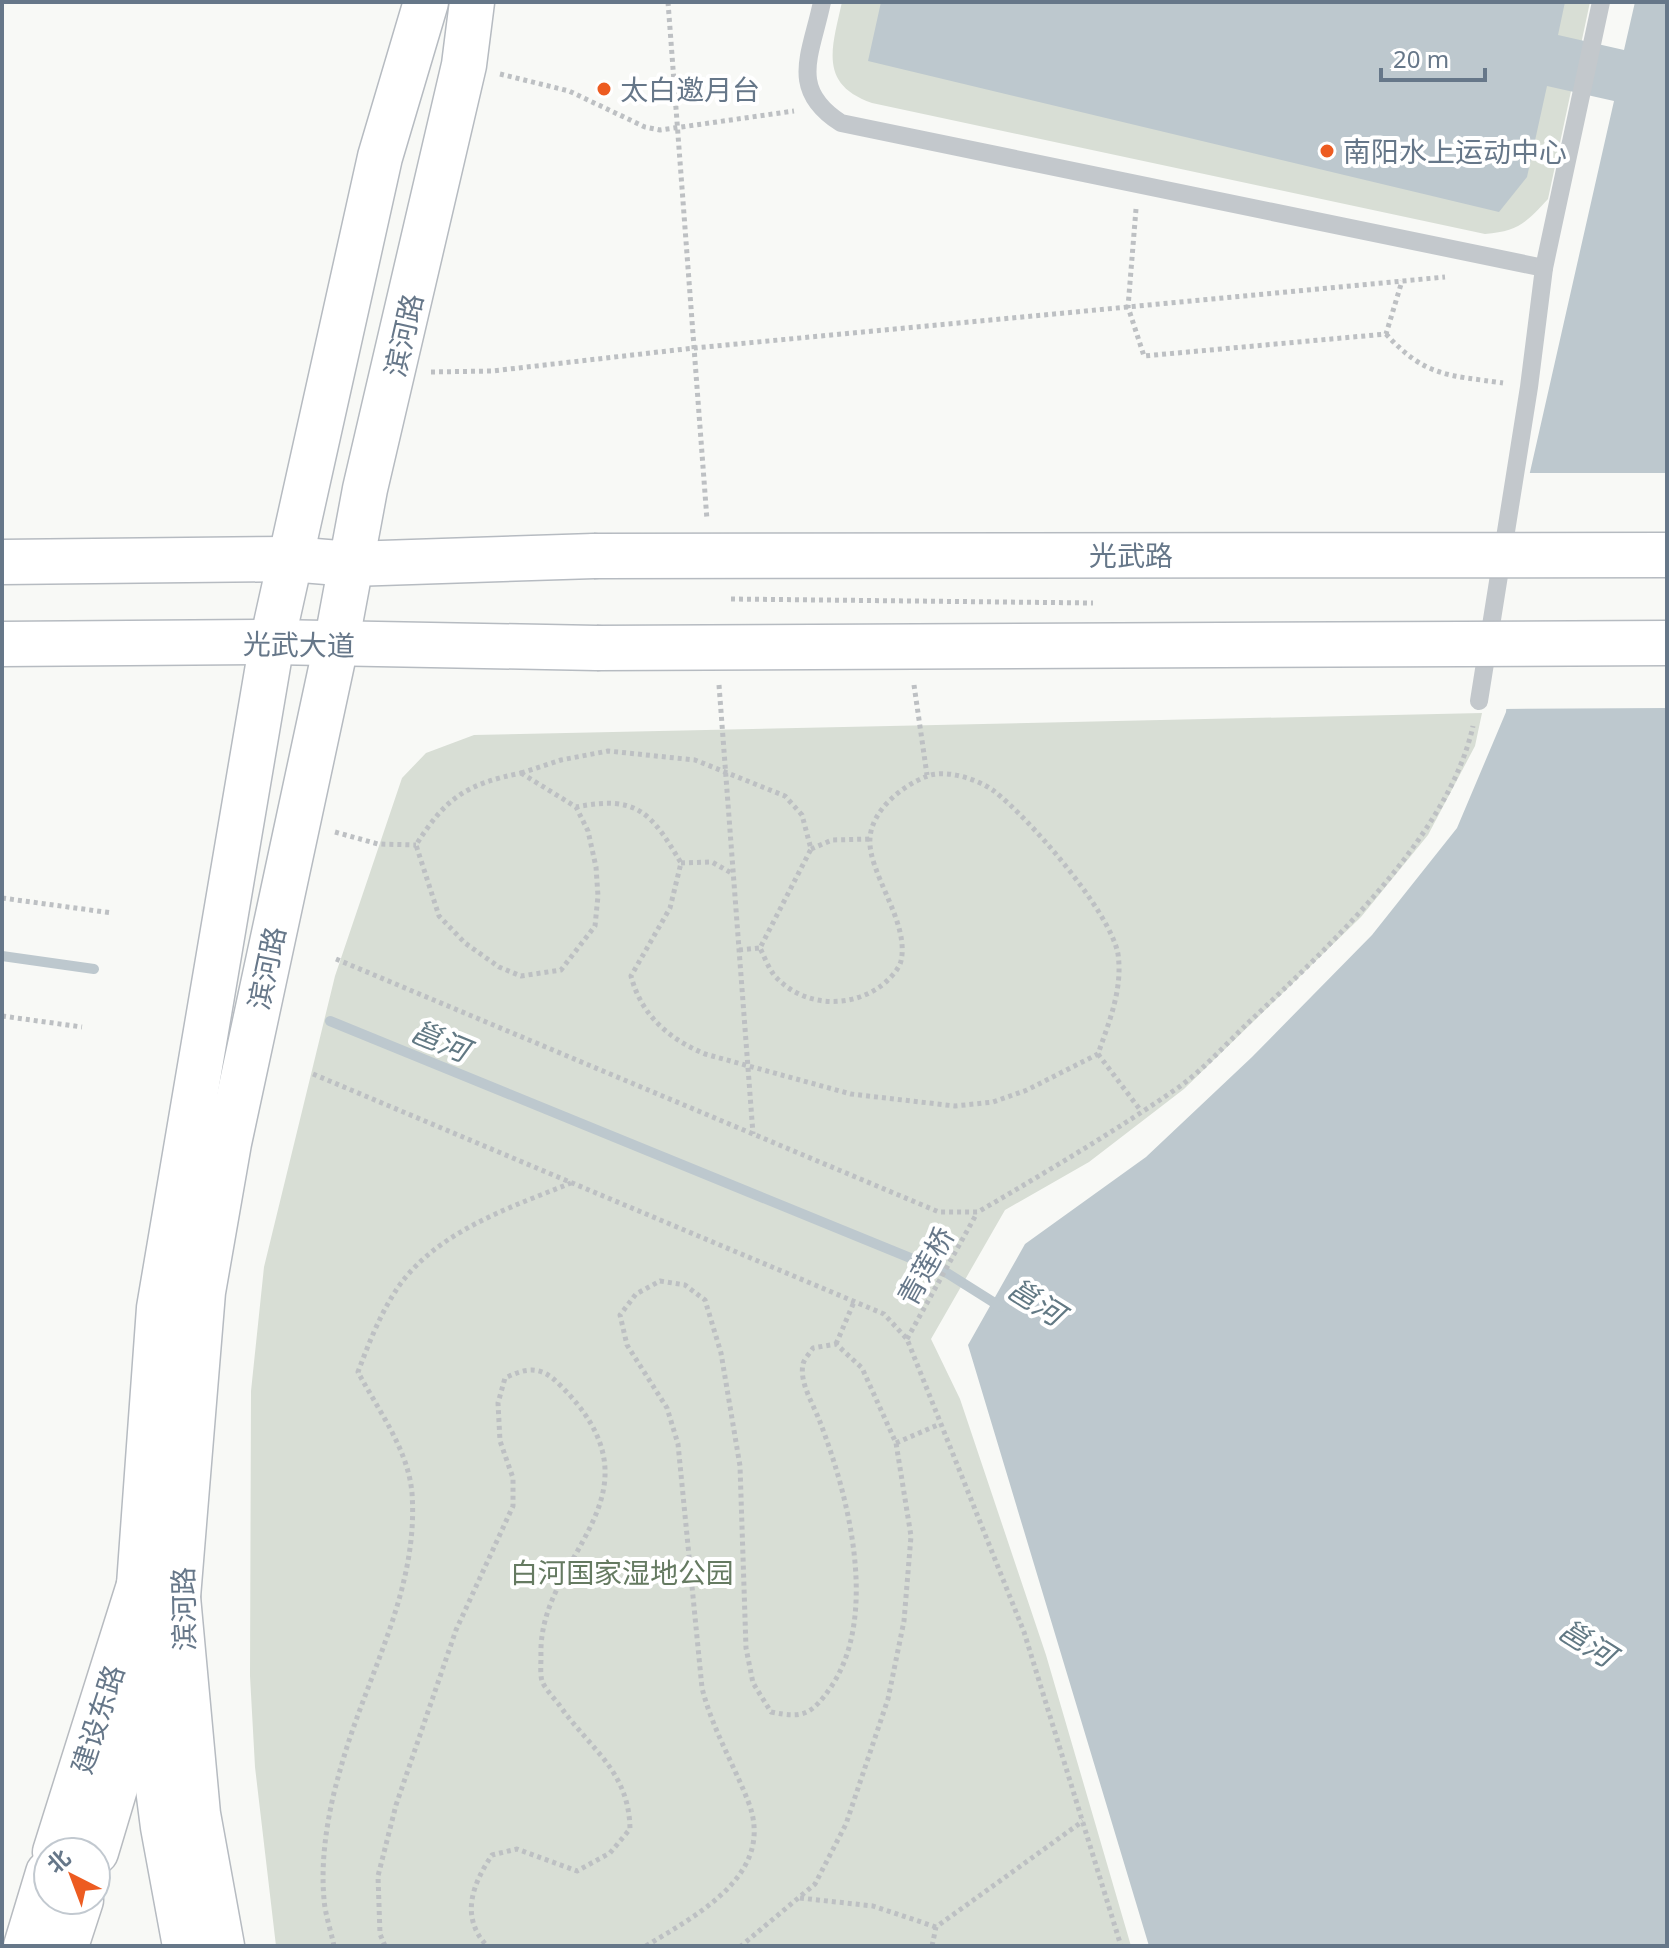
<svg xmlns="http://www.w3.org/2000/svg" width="1669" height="1948" font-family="'Noto Sans','Noto Sans SC',sans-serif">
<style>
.green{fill:#d8ded5}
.water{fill:#bdc8ce}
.pier{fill:#f8f9f6}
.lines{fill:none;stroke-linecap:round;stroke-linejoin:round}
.stream{stroke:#bdc8ce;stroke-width:10}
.secondary-casing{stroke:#b6bbc1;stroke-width:47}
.primary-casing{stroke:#b7bbc0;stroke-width:47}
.path{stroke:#bdc0c3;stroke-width:5;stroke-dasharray:4 4;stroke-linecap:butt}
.lane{stroke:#c3c8cc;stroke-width:18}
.secondary{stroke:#fff;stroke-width:44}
.primary{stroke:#fff;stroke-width:44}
.secondary-bridge-casing{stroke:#b6bbc1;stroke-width:47;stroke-linecap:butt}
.secondary-bridge{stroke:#fff;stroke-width:44}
.poi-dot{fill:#ed5c21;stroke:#fff;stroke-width:3}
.labels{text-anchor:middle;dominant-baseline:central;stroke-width:8;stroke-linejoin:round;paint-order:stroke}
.poi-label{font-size:28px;fill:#667789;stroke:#fff;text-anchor:start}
.street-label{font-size:28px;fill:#667789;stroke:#fff}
.park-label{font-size:28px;fill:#657a61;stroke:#fff}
.water-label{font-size:30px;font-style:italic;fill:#627984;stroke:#fff}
</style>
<rect width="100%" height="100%" fill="#f8f9f6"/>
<g class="green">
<path d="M842,2H1590L1548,199C1526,223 1518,231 1485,234L872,103C818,84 832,48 842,2Z"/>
<polygon points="1482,713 1475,746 1428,835 1361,917 1184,1089 1089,1162 1005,1210 931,1339 960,1399 1046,1655 1131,1946 276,1946 255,1767 250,1676 251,1391 264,1267 335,976 402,778 426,753 474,735"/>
</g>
<polygon class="water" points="881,2 1565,2 1558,35 1624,50 1635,2 1667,2 1667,1946 1149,1946 968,1345 1025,1244 1146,1157 1252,1057 1372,935 1457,828 1506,712 1528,481 1614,101 1547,86 1527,177 1499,212 868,61"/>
<polygon class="pier" points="1526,473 1667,473 1667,708 1502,709"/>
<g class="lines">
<g class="stream">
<polyline points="2,956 94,969"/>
<polyline points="330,1021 947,1273 1001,1307"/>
</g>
<defs>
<g id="secondary">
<polyline points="2,562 290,559 351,564 594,556"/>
<polyline points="2,644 272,642 597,648"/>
<polyline points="185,1946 163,1827 145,1688 139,1585 159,1308 272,642 380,157 426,2"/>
<polyline points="222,1946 198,1814 178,1597 203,1292 229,1143 336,645 365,489 464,65 472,2"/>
</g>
<g id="primary">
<polyline points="55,1852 139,1585"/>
<polyline points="96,1852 145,1688 178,1597"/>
<polyline points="26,1946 48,1873"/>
<polyline points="66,1946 81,1900"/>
</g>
</defs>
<use href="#secondary" class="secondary-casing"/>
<use href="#primary" class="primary-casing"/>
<g class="path">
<polyline points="668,2 707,520"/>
<polyline points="500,74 569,91 645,127 660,130 794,111"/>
<polyline points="1136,209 1128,307 1144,356 1386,334 1402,281"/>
<path d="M1386,334C1425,377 1448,375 1503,383"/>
<polyline points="431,372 492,371 694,348 1445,277"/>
<polyline points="731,599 1093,603"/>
<polyline points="719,685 753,1134"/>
<polyline points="914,685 927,775"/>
<path d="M521,773L561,760L608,751L695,760L785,796L802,815L811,849L760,948C764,956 768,967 774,975C801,1006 846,1009 878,988C886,983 899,970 901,961C910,922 867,872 870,838C872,810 901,787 925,777C944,768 978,779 994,791C1029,818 1110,911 1118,954C1123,989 1109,1022 1098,1054L1027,1090L993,1102L955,1106L851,1094L705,1054C669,1039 641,1015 631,976L670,908L681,863C651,812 637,795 576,807"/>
<path d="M521,773L576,807L588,831L596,867L598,896L595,926L561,970L521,976L499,967L465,943L439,916L416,845C446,797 467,784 521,773Z"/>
<polyline points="335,832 378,844 416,845"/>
<polyline points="811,849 832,840 870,839"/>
<polyline points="681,863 712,862 733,874"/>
<polyline points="2,898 112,913"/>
<polyline points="739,950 760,948"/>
<path d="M336,959L939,1212H978C1046,1172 1114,1132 1179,1087C1204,1069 1227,1043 1250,1021C1330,946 1449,835 1473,726"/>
<polyline points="2,1016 82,1027"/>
<polyline points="1098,1054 1141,1111"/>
<polyline points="313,1074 884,1314 907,1339 1024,1632 1121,1946"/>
<polyline points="907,1339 977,1213"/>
<polyline points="836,1344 854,1302"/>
<polyline points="896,1443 940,1424"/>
<polyline points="800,1898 873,1906 936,1927"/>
<path d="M334,1946C331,1931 325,1914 324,1899C320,1856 329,1807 341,1767C366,1676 419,1591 412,1493C408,1449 378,1410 358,1372C370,1340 384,1304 405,1278C446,1228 514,1206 571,1183"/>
<path d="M385,1946L380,1934L378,1876L396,1805L456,1630L513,1506V1478L500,1441L498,1403L505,1378C528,1367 541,1366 559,1384C674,1497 537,1554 541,1656C541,1664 540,1674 542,1681C545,1689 555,1699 560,1706C591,1750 629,1771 630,1829L610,1853L577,1871L517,1849L492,1855C472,1885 460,1917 487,1946"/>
<path d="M646,1946C698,1914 777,1874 748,1801C733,1763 712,1728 702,1688L678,1444L667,1408L627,1345L620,1315L636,1294L660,1281L685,1285L705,1300L721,1353L740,1466L746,1648L753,1683L771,1712C804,1719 812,1714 831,1687C879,1616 849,1497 820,1422C814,1405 799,1383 803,1364C804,1359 810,1353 813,1348L836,1344L862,1368L896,1443L911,1536L904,1621L888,1699L846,1824L815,1884L741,1946"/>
<polyline points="932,1946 936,1927 1083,1821"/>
</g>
<g class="lane">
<path d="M822,2C811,55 788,89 841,123L1544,268L1601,2"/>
<polyline points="1479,701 1529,387 1544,268"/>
</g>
<use href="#secondary" class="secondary"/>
<use href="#primary" class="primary"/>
<defs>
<g id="secondary-bridge">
<polyline points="594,556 1667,555"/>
<polyline points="597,648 1667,643"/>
</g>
</defs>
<use href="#secondary-bridge" class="secondary-bridge-casing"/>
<use href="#secondary-bridge" class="secondary-bridge"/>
</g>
<g class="poi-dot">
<circle cx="604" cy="89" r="8"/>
<circle cx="1327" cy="151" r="8"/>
</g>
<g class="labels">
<g class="poi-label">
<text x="620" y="89">太白邀月台</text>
<text x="1343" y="151">南阳水上运动中心</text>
</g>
<g class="street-label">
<text transform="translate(403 335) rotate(-77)">滨河路</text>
<text x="1131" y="555">光武路</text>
<text transform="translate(299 644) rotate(1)">光武大道</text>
<text transform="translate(266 968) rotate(-78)">滨河路</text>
<text transform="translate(925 1266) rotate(-61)">青莲桥</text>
<text transform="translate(183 1609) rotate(-91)">滨河路</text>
<text transform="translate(97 1719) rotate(-72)">建设东路</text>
</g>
<g class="park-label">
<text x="622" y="1572">白河国家湿地公园</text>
</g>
<g class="water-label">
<text transform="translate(440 1040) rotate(22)">邕河</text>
<text transform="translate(1036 1301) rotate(32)">邕河</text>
<text transform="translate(1587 1642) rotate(32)">邕河</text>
</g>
</g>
<rect width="1669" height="1948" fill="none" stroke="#667789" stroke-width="8"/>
<g transform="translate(72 1876) rotate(318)"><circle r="38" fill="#ffffff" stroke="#c2c9d0" stroke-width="2"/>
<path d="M0-6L14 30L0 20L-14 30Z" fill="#ed5c21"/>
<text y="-12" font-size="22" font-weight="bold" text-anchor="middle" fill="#667789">北</text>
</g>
<path d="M1381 68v12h104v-12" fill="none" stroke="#667789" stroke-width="4"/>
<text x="1393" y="68" font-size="24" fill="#667789" stroke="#ffffff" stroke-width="6" paint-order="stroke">20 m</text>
</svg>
